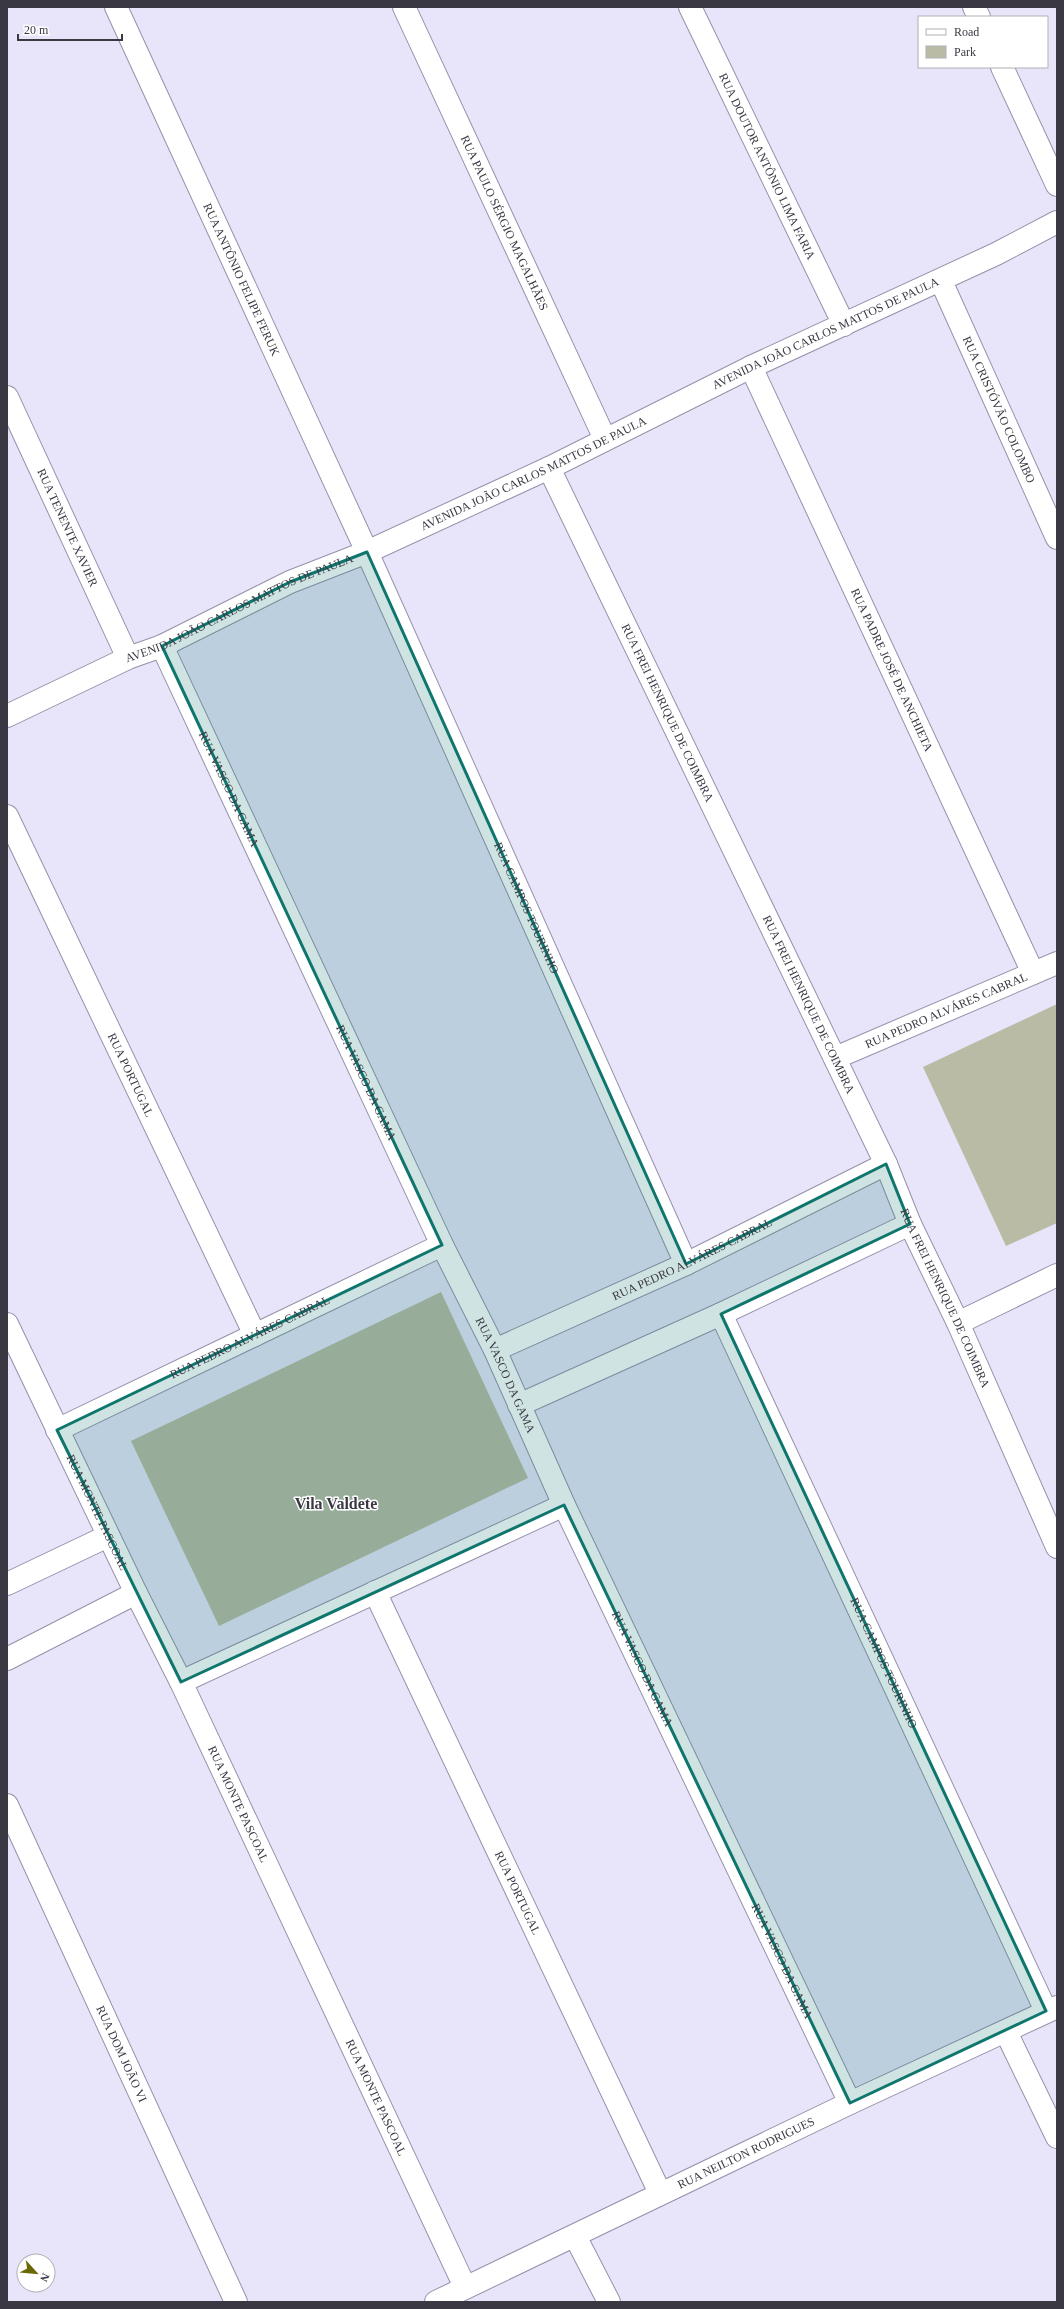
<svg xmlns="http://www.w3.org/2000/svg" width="1064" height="2309" font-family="Georgia,serif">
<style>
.green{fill:#b9bba4}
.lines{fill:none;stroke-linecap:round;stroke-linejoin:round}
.street-casing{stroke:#9591aa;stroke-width:24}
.street{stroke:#fff;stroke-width:22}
.marked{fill:#0f766e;fill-opacity:0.2;stroke:#0f766e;stroke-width:3;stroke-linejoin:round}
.labels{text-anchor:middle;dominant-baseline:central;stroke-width:3;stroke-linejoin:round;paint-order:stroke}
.street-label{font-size:12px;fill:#3a3843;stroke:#fff}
.district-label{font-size:16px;font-weight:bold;fill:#3a3843;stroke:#fff}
</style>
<rect width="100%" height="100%" fill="#e8e5fb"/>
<g class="green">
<polygon points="1057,1004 1057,1223 1006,1246 923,1067"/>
<polygon points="441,1292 528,1478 219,1626 131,1441"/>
</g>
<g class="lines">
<defs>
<g id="street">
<path id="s1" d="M116,7L367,552L686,1264"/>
<path id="s2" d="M404,7L605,439"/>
<path id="s3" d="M690,7L844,325"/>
<polyline points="974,7 979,17"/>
<polyline points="1002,67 1057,185"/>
<path id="s4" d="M941,281L1057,538"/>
<path id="s5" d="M751,367L1033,973"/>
<path id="s6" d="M7,397L128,658"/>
<path id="s7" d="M549,468L886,1164L910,1224L958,1323L1057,1547"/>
<path id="s8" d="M162,646L442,1245L495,1350L564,1505L850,2103"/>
<path id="s9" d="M7,716L128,658L162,646L290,582L367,552L549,468L751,367L996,254L1057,222"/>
<path id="s10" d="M7,816L255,1335"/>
<path id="s11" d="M835,1058L1057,963"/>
<path id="s12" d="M721,1314L1046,2011"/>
<polyline points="958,1323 1057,1275"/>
<path id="s13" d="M7,1324L136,1593L181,1682L465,2287"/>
<path id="s14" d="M495,1350L686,1264L886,1164"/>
<polyline points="519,1405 721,1314 910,1224"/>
<path id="s15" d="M57,1430L442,1245"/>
<polyline points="7,1584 108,1536"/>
<path id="s16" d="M375,1592L660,2193"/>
<polyline points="7,1659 136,1593"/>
<polyline points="181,1682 564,1505"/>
<path id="s17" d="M7,1805L236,2302"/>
<polyline points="1006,2032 1057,2137"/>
<polyline points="575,2236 609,2302"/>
<path id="s18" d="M436,2302L850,2103L1057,2007"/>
</g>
</defs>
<use href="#street" class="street-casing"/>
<use href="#street" class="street"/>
</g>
<path class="marked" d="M367,552L686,1264L886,1164L910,1224L721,1314L1046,2011L850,2103L564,1505L181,1682L57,1430L442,1245L162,646L290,582Z"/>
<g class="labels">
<g class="street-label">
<text stroke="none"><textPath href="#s3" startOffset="177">RUA DOUTOR ANTÔNIO LIMA FARIA</textPath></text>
<text stroke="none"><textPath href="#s2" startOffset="238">RUA PAULO SÉRGIO MAGALHÃES</textPath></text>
<text stroke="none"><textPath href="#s1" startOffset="300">RUA ANTÔNIO FELIPE FERUK</textPath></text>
<text stroke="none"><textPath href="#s9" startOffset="904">AVENIDA JOÃO CARLOS MATTOS DE PAULA</textPath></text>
<text stroke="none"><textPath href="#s4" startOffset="141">RUA CRISTÓVÃO COLOMBO</textPath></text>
<text stroke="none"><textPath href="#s9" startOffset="580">AVENIDA JOÃO CARLOS MATTOS DE PAULA</textPath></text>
<text stroke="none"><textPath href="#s6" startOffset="144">RUA TENENTE XAVIER</textPath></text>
<text stroke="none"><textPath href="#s9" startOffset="256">AVENIDA JOÃO CARLOS MATTOS DE PAULA</textPath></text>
<text stroke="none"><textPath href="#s5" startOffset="334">RUA PADRE JOSÉ DE ANCHIETA</textPath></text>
<text stroke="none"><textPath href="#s7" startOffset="272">RUA FREI HENRIQUE DE COIMBRA</textPath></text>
<text stroke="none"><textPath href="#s8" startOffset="158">RUA VASCO DA GAMA</textPath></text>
<text stroke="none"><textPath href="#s1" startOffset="990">RUA CAMPOS TOURINHO</textPath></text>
<text stroke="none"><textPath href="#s7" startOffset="596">RUA FREI HENRIQUE DE COIMBRA</textPath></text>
<text stroke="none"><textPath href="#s11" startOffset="121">RUA PEDRO ALVÁRES CABRAL</textPath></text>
<text stroke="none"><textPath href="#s10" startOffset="287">RUA PORTUGAL</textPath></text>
<text stroke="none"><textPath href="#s8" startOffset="482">RUA VASCO DA GAMA</textPath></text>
<text stroke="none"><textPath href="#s14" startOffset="217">RUA PEDRO ALVÁRES CABRAL</textPath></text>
<text stroke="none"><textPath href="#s7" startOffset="920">RUA FREI HENRIQUE DE COIMBRA</textPath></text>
<text stroke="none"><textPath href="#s15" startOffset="214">RUA PEDRO ALVÁRES CABRAL</textPath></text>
<text stroke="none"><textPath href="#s8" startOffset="806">RUA VASCO DA GAMA</textPath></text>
<text stroke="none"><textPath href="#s13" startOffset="209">RUA MONTE PASCOAL</textPath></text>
<text stroke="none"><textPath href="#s12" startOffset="385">RUA CAMPOS TOURINHO</textPath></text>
<text stroke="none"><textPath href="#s8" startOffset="1130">RUA VASCO DA GAMA</textPath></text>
<text stroke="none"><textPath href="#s13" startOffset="533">RUA MONTE PASCOAL</textPath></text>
<text stroke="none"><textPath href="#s16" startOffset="333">RUA PORTUGAL</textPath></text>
<text stroke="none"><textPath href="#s8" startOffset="1454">RUA VASCO DA GAMA</textPath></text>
<text stroke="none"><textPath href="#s17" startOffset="274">RUA DOM JOÃO VI</textPath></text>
<text stroke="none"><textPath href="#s13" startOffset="857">RUA MONTE PASCOAL</textPath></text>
<text stroke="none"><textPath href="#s18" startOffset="344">RUA NEILTON RODRIGUES</textPath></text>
</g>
<g class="district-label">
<text x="336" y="1503">Vila Valdete</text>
</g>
</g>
<rect width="1064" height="2309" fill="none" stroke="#3a3843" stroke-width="16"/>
<rect x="918" y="16" width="130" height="52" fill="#ffffff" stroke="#b0afb4"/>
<rect x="926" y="29" width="20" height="6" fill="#ffffff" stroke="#b0afb4"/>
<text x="954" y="36" font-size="12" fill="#3a3843">Road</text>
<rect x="926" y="46" width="20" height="12" fill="#b9bba4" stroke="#b0afb4"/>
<text x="954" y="56" font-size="12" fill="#3a3843">Park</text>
<g transform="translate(36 2273) rotate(117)"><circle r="19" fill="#ffffff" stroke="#b0afb4"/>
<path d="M0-3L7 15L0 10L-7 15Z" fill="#686804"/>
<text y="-6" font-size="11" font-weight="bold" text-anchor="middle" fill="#3a3843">N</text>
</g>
<path d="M18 34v6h104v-6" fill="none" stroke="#3a3843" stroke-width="2"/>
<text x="24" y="34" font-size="12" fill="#3a3843" stroke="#ffffff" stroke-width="3" paint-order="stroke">20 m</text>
</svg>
